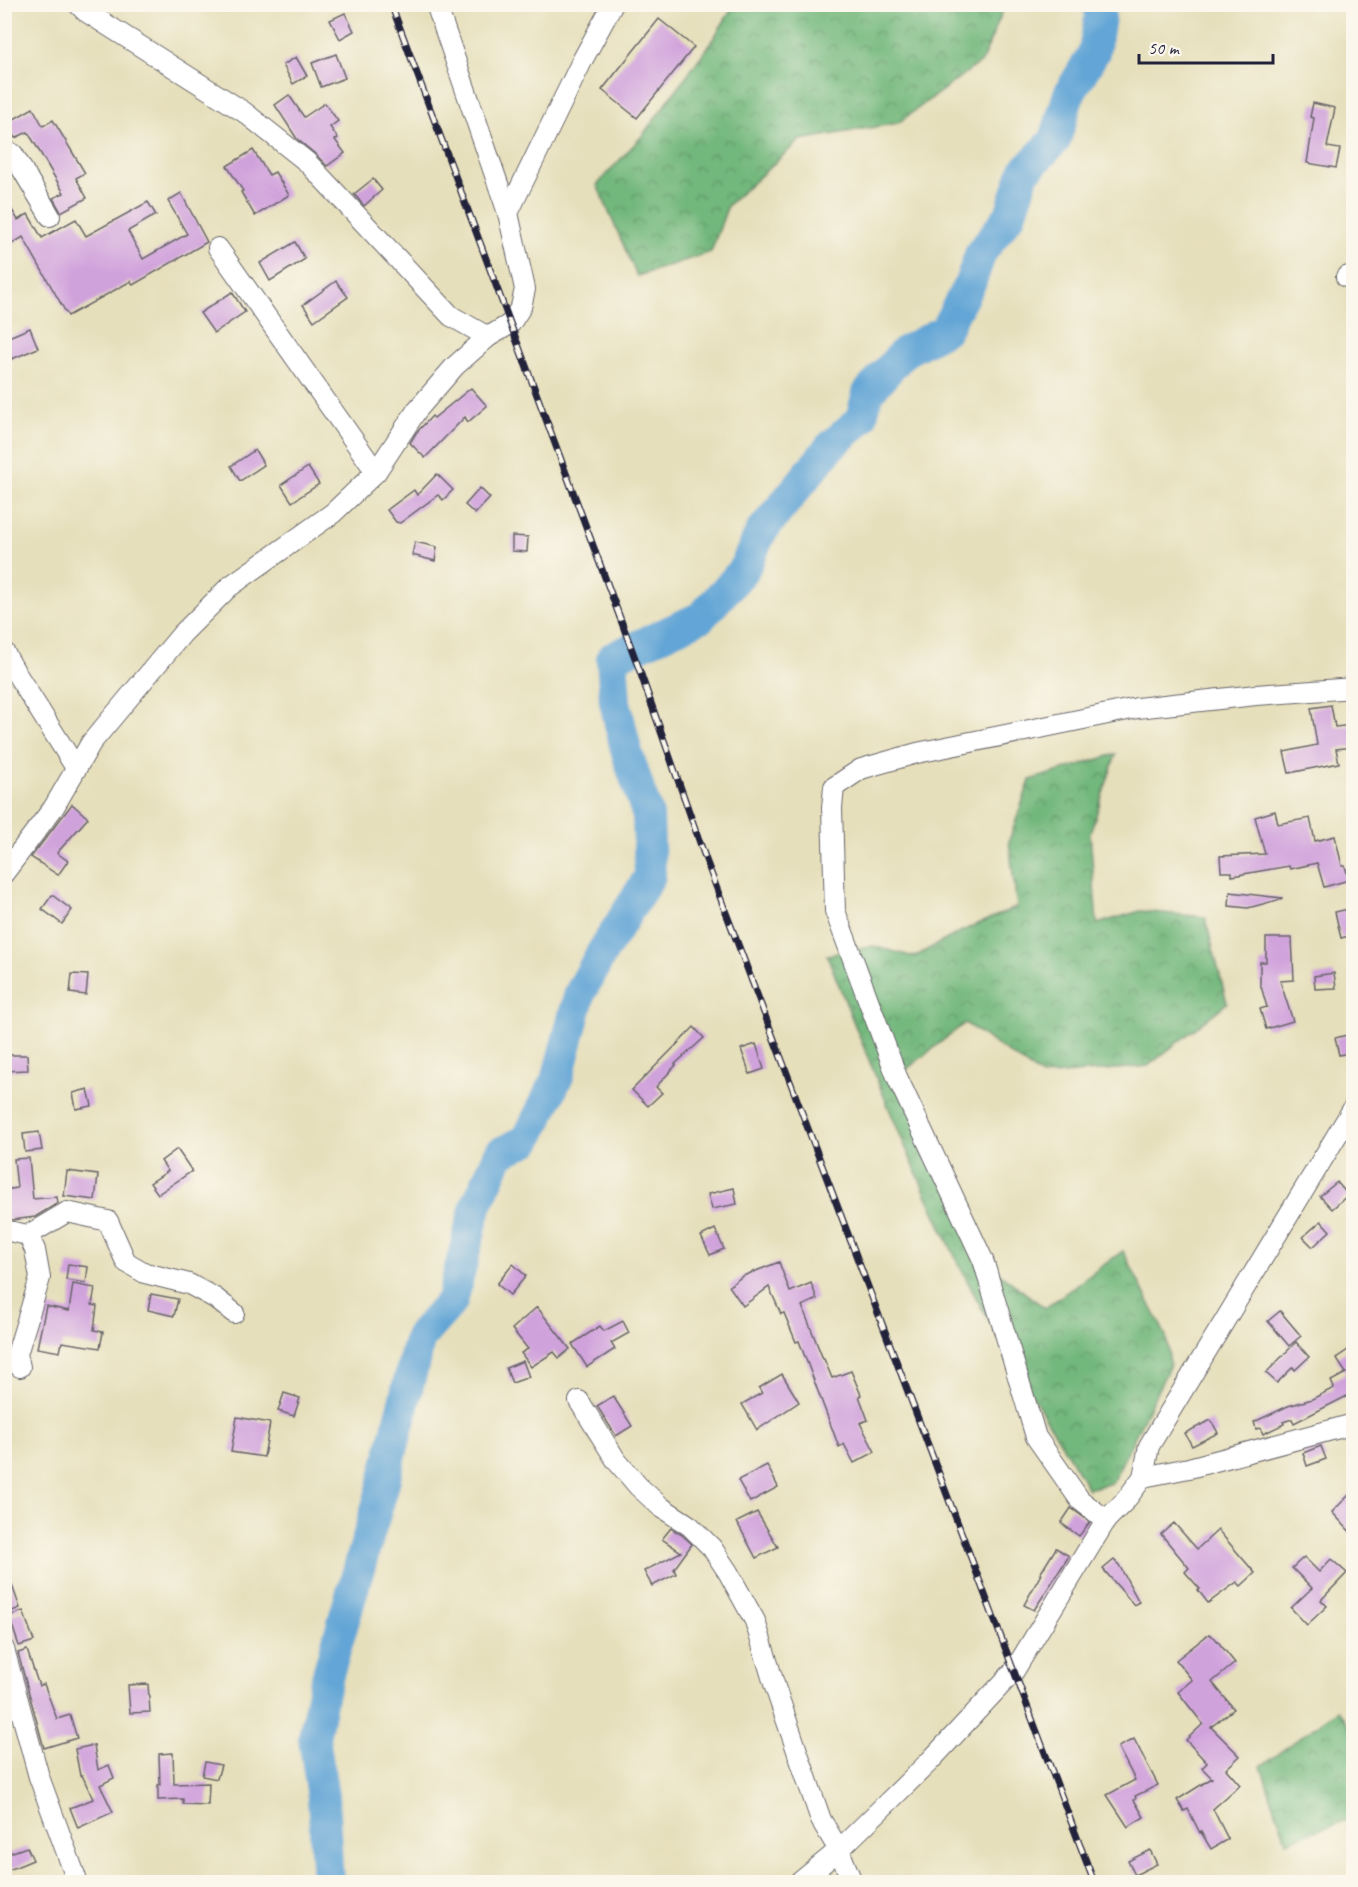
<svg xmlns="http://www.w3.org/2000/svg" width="1358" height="1887" font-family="Caveat,sans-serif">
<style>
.forest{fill:url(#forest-crowns);stroke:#4a6c5b;stroke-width:1.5}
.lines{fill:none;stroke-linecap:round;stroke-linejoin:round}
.river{stroke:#62a5d6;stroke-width:32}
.building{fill:#d0a2dc}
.street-casing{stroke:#676468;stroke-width:22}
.street{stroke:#fff;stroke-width:20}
.rail-casing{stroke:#22223b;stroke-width:7}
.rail{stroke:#fbf7ec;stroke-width:4.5;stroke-dasharray:14;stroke-linecap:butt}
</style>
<defs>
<pattern id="forest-crowns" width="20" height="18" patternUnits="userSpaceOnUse" patternTransform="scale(1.5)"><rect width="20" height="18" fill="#72b77b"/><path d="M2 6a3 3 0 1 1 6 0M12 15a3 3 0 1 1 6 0" fill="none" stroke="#5d9466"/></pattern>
</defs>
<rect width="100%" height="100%" fill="#fbf7ec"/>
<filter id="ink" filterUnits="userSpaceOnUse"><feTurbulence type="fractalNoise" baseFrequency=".0167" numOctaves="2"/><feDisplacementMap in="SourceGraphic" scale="12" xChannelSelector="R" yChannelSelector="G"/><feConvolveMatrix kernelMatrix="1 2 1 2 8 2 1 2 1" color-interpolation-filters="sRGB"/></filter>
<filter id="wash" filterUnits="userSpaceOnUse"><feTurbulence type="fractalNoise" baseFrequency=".008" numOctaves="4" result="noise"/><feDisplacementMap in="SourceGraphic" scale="24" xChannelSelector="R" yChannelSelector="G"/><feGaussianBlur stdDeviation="1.35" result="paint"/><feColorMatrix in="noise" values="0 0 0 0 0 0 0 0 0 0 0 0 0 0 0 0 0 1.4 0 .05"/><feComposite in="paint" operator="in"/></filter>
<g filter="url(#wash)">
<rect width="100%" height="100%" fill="#e6dfbb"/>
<g class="forest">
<polygon points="735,4 1005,5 982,61 898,123 800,140 728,205 711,252 637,276 597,185 642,136 710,44"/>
<path d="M1116,754L1090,833L1097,924L1140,911L1205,917L1227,1003L1148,1066L1042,1076L965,1023L897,1077L982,1260L1045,1308L1123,1251L1166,1336L1170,1365L1112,1483L1088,1489C1041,1408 989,1329 949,1244C904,1149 865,1052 827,955L874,946L914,957L962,931L1017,907L1009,841L1030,780Z"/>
<polygon points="1338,1710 1353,1733 1353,1818 1286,1841 1261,1766"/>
</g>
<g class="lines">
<polyline class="river" points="328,1882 323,1797 314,1738 323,1691 382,1490 420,1337 452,1301 476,1206 500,1153 527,1140 558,1076 580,993 601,954 650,876 648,816 626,750 615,702 612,658 701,617 743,571 761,532 830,447 861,419 868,393 904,352 945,330 971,281 981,252 1010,215 1024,172 1055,140 1069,94 1094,52 1100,17 1099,4"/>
</g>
<g id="blocks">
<g class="building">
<polygon points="345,13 354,31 340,39 330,20"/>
<polygon points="659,19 694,47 637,118 602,90"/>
<polygon points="336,54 345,78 321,87 312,63"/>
<polygon points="296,57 307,76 293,84 283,65"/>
<polygon points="289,95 304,117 325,103 338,121 330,127 338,138 335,140 345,153 327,166 314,153 297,139 275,105"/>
<polygon points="1313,103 1335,108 1327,147 1340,149 1336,168 1307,163 1314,118 1310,117"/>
<polygon points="33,108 43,126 53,120 85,173 76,178 87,198 61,212 53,198 64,193 28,132 15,138 7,123"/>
<polygon points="253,150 269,175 275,172 289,195 255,216 241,192 243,191 227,166"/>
<polygon points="373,179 382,190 364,206 354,194"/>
<polygon points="181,193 207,242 133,285 131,281 68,316 23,237 4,249 4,197 18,220 28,214 42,238 76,219 86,236 148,202 156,215 128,231 143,259 187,234 168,201"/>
<polygon points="295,242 305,259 270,281 260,263"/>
<polygon points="336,281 348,297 314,321 303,305"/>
<polygon points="232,292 245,312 214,333 200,313"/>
<polygon points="30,328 38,348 12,359 4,339"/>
<polygon points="471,388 487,406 468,422 465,417 425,458 410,443 416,433 432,416 434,418"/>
<polygon points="255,450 264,465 240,481 231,466"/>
<polygon points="308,467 319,484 292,502 281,485"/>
<polygon points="437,474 453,490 443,500 438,495 400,523 396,522 387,510 414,490 417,495"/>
<polygon points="480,488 490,498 475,514 465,505"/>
<polygon points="512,536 528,537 527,552 512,551"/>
<polygon points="415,542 437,547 435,561 412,555"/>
<polygon points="1331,705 1335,727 1353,725 1353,747 1336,749 1339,763 1289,773 1284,752 1317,745 1311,708"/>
<polygon points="72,804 88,818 57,853 68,861 58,875 31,857"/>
<polygon points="1275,811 1278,824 1310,818 1315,841 1335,836 1342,866 1345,866 1349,880 1324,887 1317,863 1290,869 1289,866 1232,876 1232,872 1221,872 1220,856 1265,854 1255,817"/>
<polygon points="1230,892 1282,898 1282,899 1248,908 1229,906"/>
<polygon points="52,895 72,910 62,924 42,909"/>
<polygon points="1353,908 1353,935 1341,938 1335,912"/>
<polygon points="1266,938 1292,938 1294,980 1280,981 1293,1021 1266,1029 1260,1009 1267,1007 1260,983 1260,962 1266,962"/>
<polygon points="1334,973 1336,988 1315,989 1314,976"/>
<polygon points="72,974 88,975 86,995 70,993"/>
<polygon points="694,1027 704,1038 675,1064 676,1065 656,1087 662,1093 648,1106 632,1090"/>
<polygon points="1351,1034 1353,1052 1339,1055 1335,1038"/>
<polygon points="756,1044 764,1069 750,1074 741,1049"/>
<polygon points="4,1055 27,1055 28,1070 4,1071"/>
<polygon points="88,1089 92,1106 76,1109 73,1093"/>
<polygon points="39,1132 42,1150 25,1152 23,1134"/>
<polygon points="177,1149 192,1171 158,1194 150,1183 168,1171 161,1161"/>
<polygon points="29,1158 33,1199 57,1197 58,1203 35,1217 12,1220 4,1218 4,1190 17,1188 14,1159"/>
<polygon points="67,1171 98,1175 95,1200 64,1196"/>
<polygon points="1337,1182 1348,1195 1332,1209 1320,1196"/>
<polygon points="734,1188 737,1204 712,1209 708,1194"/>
<polygon points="1321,1221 1330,1231 1313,1247 1303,1237"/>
<polygon points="715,1229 724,1249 710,1255 701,1236"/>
<polygon points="779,1262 790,1292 811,1283 817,1299 802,1306 823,1359 824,1359 832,1378 851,1371 861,1395 859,1396 868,1420 860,1423 875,1452 854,1463 844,1444 839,1447 799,1341 796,1342 784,1313 781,1314 769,1287 743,1306 729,1286 743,1276"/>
<polygon points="68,1264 88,1267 86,1283 66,1280"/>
<polygon points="513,1264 526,1276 510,1295 497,1284"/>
<polygon points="73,1284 95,1288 92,1305 97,1306 94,1330 103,1332 100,1348 62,1342 60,1352 37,1348 46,1306 69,1311"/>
<polygon points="151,1294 178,1299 174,1316 148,1310"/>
<polygon points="537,1307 570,1349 559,1358 554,1352 531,1367 521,1353 528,1349 512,1329"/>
<polygon points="1280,1311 1301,1336 1289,1346 1268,1321"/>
<polygon points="623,1321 629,1333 611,1343 615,1349 587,1367 572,1344 600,1326 604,1331"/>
<polygon points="1296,1342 1309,1357 1295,1370 1293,1367 1277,1383 1266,1373"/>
<polygon points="1348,1350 1353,1357 1353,1393 1294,1423 1292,1419 1283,1422 1284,1424 1263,1434 1260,1428 1256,1429 1254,1422 1288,1406 1312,1399 1334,1388 1331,1381 1346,1373 1336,1358"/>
<polygon points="523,1361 529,1377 512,1383 506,1368"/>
<polygon points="782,1374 799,1402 757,1430 742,1404 762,1393 759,1388"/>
<polygon points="284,1393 300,1398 294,1416 278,1411"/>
<polygon points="613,1396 632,1426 616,1436 597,1406"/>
<polygon points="237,1417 270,1423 264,1457 231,1452"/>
<polygon points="1211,1420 1218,1433 1192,1446 1185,1433"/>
<polygon points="1321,1446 1326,1459 1307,1466 1303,1453"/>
<polygon points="767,1465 778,1487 750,1502 738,1480"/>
<polygon points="1353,1491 1353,1535 1332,1512"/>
<polygon points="1071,1508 1090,1522 1079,1536 1061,1523"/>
<polygon points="757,1512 778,1547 756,1558 737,1522"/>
<polygon points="1174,1523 1197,1549 1218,1530 1255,1573 1241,1586 1237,1582 1208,1603 1198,1590 1200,1589 1185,1572 1189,1568 1161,1534"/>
<polygon points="671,1528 682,1535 692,1544 674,1569 676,1574 652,1586 644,1571 681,1552 662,1539"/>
<polygon points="1056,1548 1069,1556 1034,1610 1024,1605 1041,1574 1040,1574"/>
<polygon points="1304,1557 1319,1572 1331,1559 1347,1573 1321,1600 1327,1606 1307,1625 1291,1608 1312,1588 1292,1568"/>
<polygon points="1114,1560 1119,1565 1139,1602 1134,1605 1103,1569"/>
<polygon points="4,1571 7,1571 20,1608 4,1614"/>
<polygon points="23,1611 34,1641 19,1646 9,1616"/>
<polygon points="1209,1634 1215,1638 1235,1663 1212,1682 1234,1709 1211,1727 1240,1756 1226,1769 1240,1785 1213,1809 1228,1839 1211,1849 1201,1832 1200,1833 1188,1809 1184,1811 1177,1800 1212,1778 1202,1768 1207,1763 1186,1740 1203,1724 1178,1692 1192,1680 1176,1660"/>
<polygon points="27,1650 39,1686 44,1684 57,1719 70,1715 77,1738 44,1748 18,1653"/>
<polygon points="148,1684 150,1712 130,1713 128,1685"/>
<polygon points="4,1696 11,1719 4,1721"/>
<polygon points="1134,1739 1158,1785 1135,1796 1136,1798 1134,1800 1144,1817 1128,1827 1107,1795 1135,1780 1118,1747"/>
<polygon points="94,1745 98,1770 109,1765 114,1778 100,1785 113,1812 78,1828 70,1808 93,1799 82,1775 80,1776 75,1749"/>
<polygon points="173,1753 174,1784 209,1783 208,1805 183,1804 183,1799 158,1800 158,1785 160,1785 159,1754"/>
<polygon points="205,1762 221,1765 217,1779 202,1776"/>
<polygon points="27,1847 33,1860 4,1872 4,1855"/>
<polygon points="1150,1850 1157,1864 1135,1875 1128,1861"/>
</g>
</g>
</g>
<g filter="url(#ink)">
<use href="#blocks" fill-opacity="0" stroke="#676468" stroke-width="1.5"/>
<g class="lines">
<defs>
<g id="street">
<polyline points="78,4 85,11 244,112 307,162 451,316 488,337"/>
<polyline points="436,4 508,213"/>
<polyline points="4,150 13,154 50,216"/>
<polyline points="218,248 376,472"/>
<polyline points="1346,277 1354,274"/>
<polyline points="4,652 16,673 76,768"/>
<polyline points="4,873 54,807 91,743 182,634 229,587 333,513 376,472 417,410 455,366 488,337 510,324 521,307 525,289 508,213 583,59 613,4"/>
<polyline points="4,1230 28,1235 67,1212 108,1221 126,1262 145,1273 189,1284 215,1298 234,1313"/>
<polyline points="20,1367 17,1354 40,1278 35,1250 28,1235"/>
<polyline points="579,1401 616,1460 638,1486 661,1507 690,1526 712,1548 728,1572 755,1621 775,1687 821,1820 839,1850 852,1882"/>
<polyline points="1143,1477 1189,1468 1354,1424"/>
<polyline points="1106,1520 1080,1500 1036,1437 983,1260 897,1077 835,911 832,808 834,787 861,769 917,753 1137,708 1256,695 1354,688"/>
<polyline points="4,1649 39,1777 76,1878 76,1882"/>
<polyline points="800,1882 839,1850 930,1761 1014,1671 1106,1520 1125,1501 1143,1477 1149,1446 1354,1107"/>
</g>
</defs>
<use href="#street" class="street-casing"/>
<use href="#street" class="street"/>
<defs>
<polyline id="rail" points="391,4 638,666 706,860 1094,1882"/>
</defs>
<use href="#rail" class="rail-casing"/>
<use href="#rail" class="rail"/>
</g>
</g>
<rect width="1358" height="1887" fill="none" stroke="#fbf7ec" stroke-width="24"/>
<path d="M1139 54v9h134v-9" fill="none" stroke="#22223b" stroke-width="3"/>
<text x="1148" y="54" font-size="18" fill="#22223b" stroke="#fbf7ec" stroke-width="4.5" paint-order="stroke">50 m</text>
</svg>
